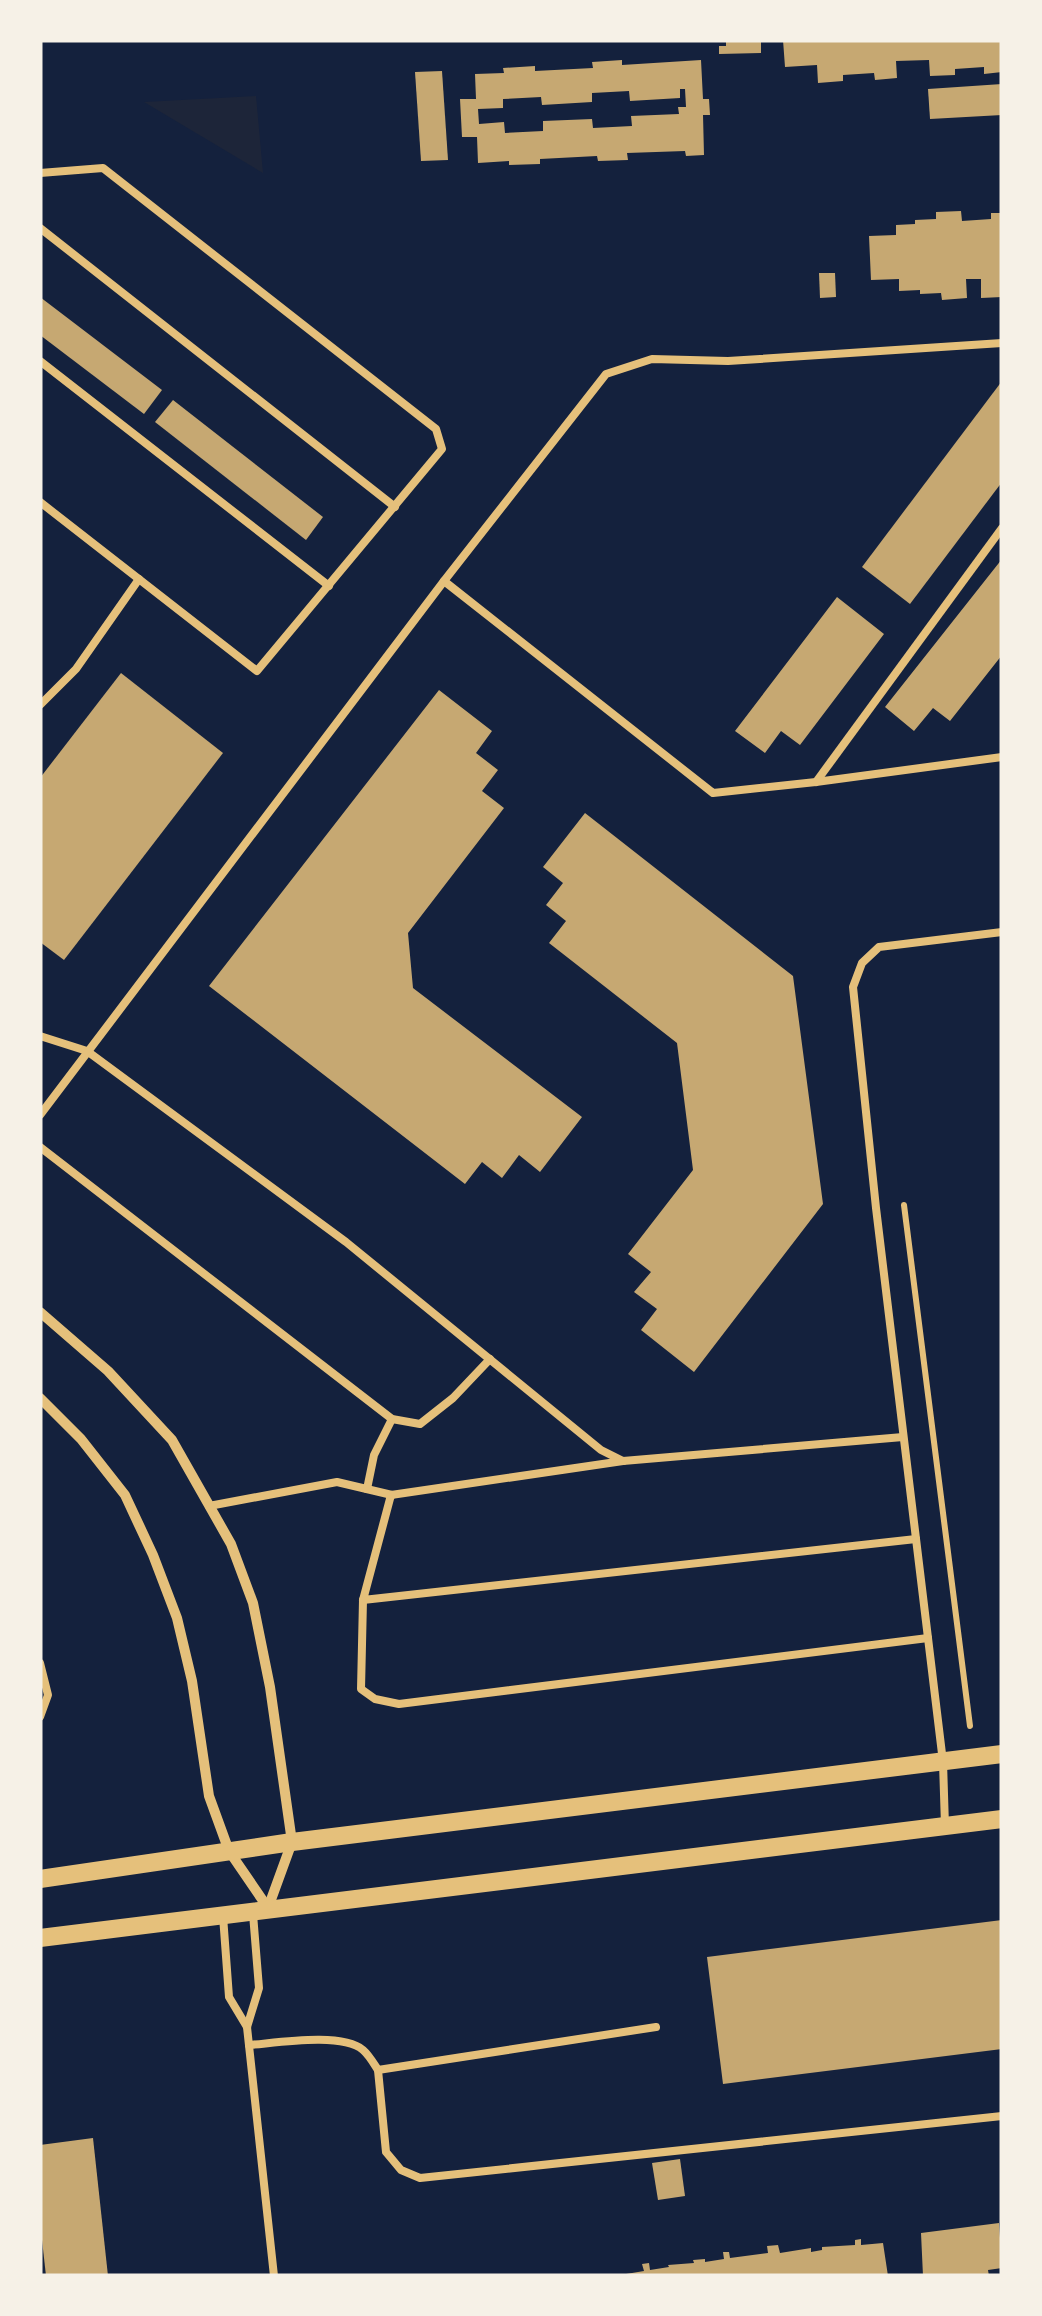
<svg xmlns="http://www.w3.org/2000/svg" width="1042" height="2316" font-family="Helvetica,sans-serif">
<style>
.green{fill:#1d2539}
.building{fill:#c6a872;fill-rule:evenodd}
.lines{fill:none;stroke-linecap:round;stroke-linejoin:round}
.path{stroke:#e5c07b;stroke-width:6}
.service{stroke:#e5c07b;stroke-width:8}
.minor{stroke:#e5c07b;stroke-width:10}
.tertiary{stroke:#e5c07b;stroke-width:18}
</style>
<rect width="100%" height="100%" fill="#14213d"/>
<polygon class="green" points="256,96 263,173 144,102"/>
<g class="building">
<polygon points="726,40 761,40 761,53 719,54 719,46 726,46"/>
<polygon points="783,40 1002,40 1002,72 984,74 984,67 955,69 955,75 930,76 929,60 896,61 897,78 875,80 874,73 843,75 843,81 818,83 817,65 785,67"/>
<path d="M622,60V65L701,60L703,99H709L710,115H703L704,155L686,156L685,151L627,153L628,160L598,161L597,156L540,159V164L509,165V161L478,163L477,137H462L460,99H476L475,74L504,73L503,68L535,66V71L593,68L592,62ZM680,89H685L686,107H678L679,114L631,116L632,126L593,128L592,119L543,121V131L505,133L504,122L479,124L478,109L503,108V99L541,97L542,105L592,102V93L629,91L630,101L680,98Z"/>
<polygon points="442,71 448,160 421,161 415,72"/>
<polygon points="1002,84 1002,115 930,119 928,89"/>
<polygon points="961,211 962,221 991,219 991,213 1002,213 1002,297 981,298 981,279 966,279 967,298 942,300 941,293 920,294 920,290 899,291 899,279 871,280 869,236 896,235 896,225 915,224 915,220 936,219 936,212"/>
<polygon points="819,273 835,273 836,297 820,298"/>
<polygon points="40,297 162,390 144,414 40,335"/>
<polygon points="1002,381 1002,482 910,604 862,567"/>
<polygon points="173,400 323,517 306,540 155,422"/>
<polygon points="1002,559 1002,655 950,721 933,708 914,731 885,707"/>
<polygon points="837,597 884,634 800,745 781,731 765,753 735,731"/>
<polygon points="121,673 223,753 64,960 40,942 40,778"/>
<polygon points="439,690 492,731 476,753 498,770 482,791 504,808 408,933 413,988 582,1117 540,1172 519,1155 502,1178 482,1162 465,1184 209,986"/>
<polygon points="585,813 793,976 823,1204 694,1372 641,1330 657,1309 634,1292 651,1272 628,1254 693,1170 677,1043 549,943 566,921 546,905 563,883 543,867"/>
<polygon points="1002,1920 1002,2049 723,2084 707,1957"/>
<polygon points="93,2138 108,2276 46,2276 40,2222 40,2145"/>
<polygon points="680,2159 685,2196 658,2200 652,2163"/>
<polygon points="999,2223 1002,2268 988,2270 989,2276 923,2276 921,2233"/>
<polygon points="861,2239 861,2245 883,2243 888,2276 626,2276 626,2274 644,2271 642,2264 649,2263 650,2270 669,2267 668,2265 694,2263 693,2260 705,2259 705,2262 724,2259 723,2252 729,2252 730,2258 768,2253 767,2246 778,2245 780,2253 811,2248 811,2252 822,2250 822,2247 855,2245 855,2240"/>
</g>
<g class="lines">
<polyline class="path" points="904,1205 970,1726"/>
<g class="service">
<polyline points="40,173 103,168 436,429 442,449 257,671 40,502"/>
<polyline points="40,228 395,507"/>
<polyline points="40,361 329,586"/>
<polyline points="444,581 713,793 816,782 1002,757"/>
<polyline points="40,705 76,669 139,579"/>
<polyline points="816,782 1002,528"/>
<polyline points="40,1036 87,1051 346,1242 601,1450 623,1461 903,1437"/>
<polyline points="40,1115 444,581 606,374 652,359 728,361 1002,343"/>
<polyline points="40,1147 392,1419 420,1424 453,1398 490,1359"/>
<polyline points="623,1461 391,1495 363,1600 916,1539"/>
<polyline points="367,1489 374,1455 392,1419"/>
<polyline points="209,1506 337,1482 392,1495"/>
<polyline points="363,1600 361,1689 375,1699 399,1704 928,1638"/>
<polyline points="40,1663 48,1695 40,1717"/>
<polyline points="945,1826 943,1762 876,1208 853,987 862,963 879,947 1002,932"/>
<polyline points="253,1914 259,1988 247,2027 274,2276"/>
<polyline points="223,1916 229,1997 247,2027"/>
<polyline points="656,2027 378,2070 386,2152 401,2170 420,2178 1002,2116"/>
<path d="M249,2045C276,2043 342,2032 363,2050C369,2055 374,2064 378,2070"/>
</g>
<g class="minor">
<polyline points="40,1312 108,1371 172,1440 231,1544 253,1603 270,1687 292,1842 268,1908"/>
<polyline points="40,1398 81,1439 125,1495 153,1555 177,1618 192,1681 209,1796 229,1851 268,1908"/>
</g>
<g class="tertiary">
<polyline points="40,1879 292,1842 1002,1754"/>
<polyline points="40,1938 1002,1819"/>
</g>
</g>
<rect width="1042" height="2316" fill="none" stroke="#f6f1e7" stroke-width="85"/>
</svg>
